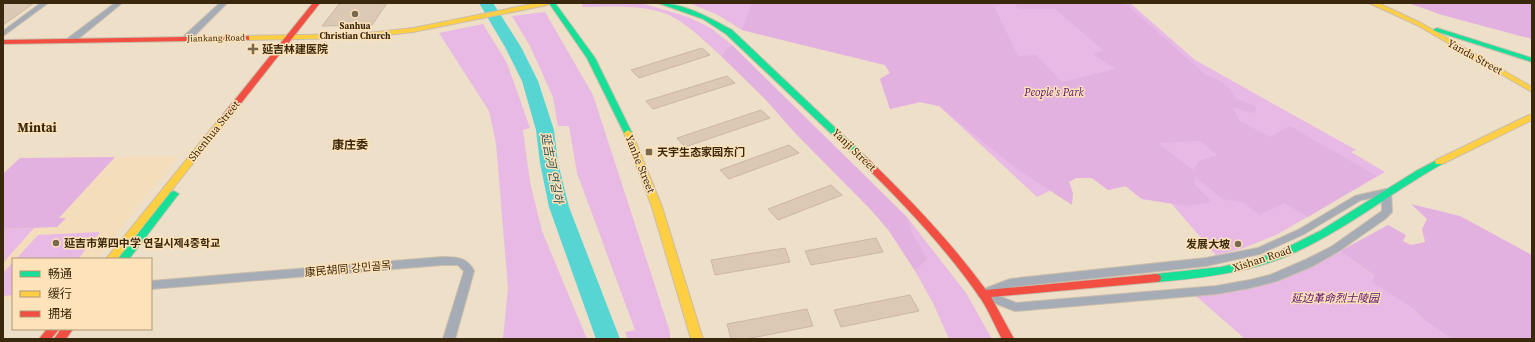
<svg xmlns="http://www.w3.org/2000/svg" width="1535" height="342" font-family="'Source Serif 4','Noto Sans SC','Noto Sans KR',serif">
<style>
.built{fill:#f4ddbb}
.green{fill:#e8b9e4}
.forest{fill:#e3b1e0;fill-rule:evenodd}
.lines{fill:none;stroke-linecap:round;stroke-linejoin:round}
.river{fill:#57d5d2;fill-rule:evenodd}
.building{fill:#dbc8b5;stroke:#cab7a4}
.street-casing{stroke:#cabdaa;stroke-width:2}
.fast-casing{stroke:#cabdaa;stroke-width:2}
.slow-casing{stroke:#cabdaa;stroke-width:2}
.jam-casing{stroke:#cabdaa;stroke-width:2}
.street{fill:#a5acb5;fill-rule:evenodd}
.fast{fill:#16e098;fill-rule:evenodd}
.slow{fill:#ffcf43;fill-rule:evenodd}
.jam{fill:#f24e42;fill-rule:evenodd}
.poi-dot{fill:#78684e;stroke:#fde2ba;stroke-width:1.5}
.labels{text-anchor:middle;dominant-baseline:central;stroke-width:3;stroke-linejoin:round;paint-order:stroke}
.far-poi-label{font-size:9px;font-weight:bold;fill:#39280b;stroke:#fde2ba}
.far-street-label{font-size:9px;fill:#39280b;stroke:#fde2ba}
.poi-label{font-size:11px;font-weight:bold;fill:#39280b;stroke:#fde2ba;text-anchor:start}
.street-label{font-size:11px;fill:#39280b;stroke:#fde2ba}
.park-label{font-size:11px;font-style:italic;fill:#5a0f6e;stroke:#fde2ba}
.neighbourhood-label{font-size:12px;font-weight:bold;fill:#39280b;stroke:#fde2ba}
.water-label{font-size:12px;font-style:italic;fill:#375859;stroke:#fde2ba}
.quarter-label{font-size:13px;font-weight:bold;fill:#39280b;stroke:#fde2ba}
</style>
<rect width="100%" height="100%" fill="#eedfc9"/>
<polygon class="built" points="179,156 96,259 13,259 13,300 3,300 3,174 20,158"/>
<g class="green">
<path d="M583,3H637L648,5L688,17L711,28L732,45L726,49L721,56C701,38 680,15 653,10C630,5 606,7 582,7Z"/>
<polygon points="689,3 1130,3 1195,60 1356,150 1351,152 1385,172 1276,235 1241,249 1216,255 1170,202 1142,199 1125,186 1108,190 1092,178 1076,178 1037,197 939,106 920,102 890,109 880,79 890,73 885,65 742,30 718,15"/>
<polygon points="545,12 593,95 670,332 670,339 628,339 625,332 635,330 577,173 569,126 558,126 553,97 530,46 512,16"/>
<polygon points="483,24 507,63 530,128 523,130 530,182 542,231 587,339 503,339 508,288 496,143 489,111 439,33"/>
<polygon points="907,217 966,293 992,339 949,339 933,303 915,271 928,259 913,234"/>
<polygon points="34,228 3,263 3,229"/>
<polygon points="100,232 78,259 16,259 38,235"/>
<polygon points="1340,251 1376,277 1373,282 1412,308 1424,320 1452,339 1245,339 1196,296 1255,287 1276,280"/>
<polygon points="13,262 13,295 3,296 3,273"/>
</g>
<g class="forest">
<path d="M753,3H1011L994,6L1018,56L1036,55L1062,82L1115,69L1093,54L1103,50L1055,9H1019L1013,3H1120L1128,6L1206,75C1221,80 1229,85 1236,99L1256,106L1255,113L1233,108L1240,121L1270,137L1290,126L1377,176L1308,217L1284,203L1259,215L1243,202L1222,199L1196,177L1194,184L1212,202L1186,206L1142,199L1126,186L1108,190L1092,178H1076L1069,182L1073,193L1072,205L1017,169L939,106L920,102L890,109L880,79L890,73L885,65L742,30L751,5ZM1200,141L1217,155L1199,161L1193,170L1158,143Z"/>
<polygon points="1408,3 1532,3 1532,39 1442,15"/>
<polygon points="732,45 907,217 913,234 928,259 915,271 889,231 871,210 795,133 765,99 721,56 726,49"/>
<polygon points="115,157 59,218 66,218 57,227 3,229 3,174 20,158"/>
<polygon points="1411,204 1460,216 1532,255 1532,339 1452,339 1424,320 1412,308 1372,282 1375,276 1340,251 1388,225 1406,235 1403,241 1411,245 1425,242 1422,229 1427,219"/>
</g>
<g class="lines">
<polygon class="river" points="479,3 493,3 521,47 538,81 554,130 558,163 569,207 620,339 596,339 549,207 540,163 536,130 522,81 505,47"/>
</g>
<g class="building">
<polygon points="3,3 34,3 3,25"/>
<polygon points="340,3 387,3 372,25 322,26"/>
<polygon points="702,48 710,55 639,78 631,70"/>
<polygon points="727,76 735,83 653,109 646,101"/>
<polygon points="761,110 770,118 685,147 677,138"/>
<polygon points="789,145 799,153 729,179 720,170"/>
<polygon points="831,185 842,195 778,220 768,209"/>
<polygon points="876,238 883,252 811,265 805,251"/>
<polygon points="785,248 790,262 715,275 711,260"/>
<polygon points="910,295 919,311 841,327 834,310"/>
<polygon points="807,309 813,326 746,339 731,339 727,324"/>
</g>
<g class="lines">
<defs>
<g id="street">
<polygon points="41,3 48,3 3,36 3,31"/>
<polygon points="115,3 122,3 73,43 67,43 67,39"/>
<polygon points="220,3 227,3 190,40 184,40 184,36"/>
<path d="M1386,189L1391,192L1392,212L1385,219L1339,251L1313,266L1277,281L1250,288L1216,294L1015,311L979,297L978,294L979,291L1010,279L1206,258L1258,248L1298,230L1355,196ZM1382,196V211L1331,247L1305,260L1270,275L1250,280L1216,286L1016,303L994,294L1011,287L1206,266L1260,254L1304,234L1361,200Z"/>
<path d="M442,257C456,257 467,257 474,271L455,339H443L464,271L458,265H442L151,289V281Z"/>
</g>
<g id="fast">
<polygon points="549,3 555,3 595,58 632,133 631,135 628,136 624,133 587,58"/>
<path d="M658,3C684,3 710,18 732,30L865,156L866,158L865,160H859L726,34L703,19Z"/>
<polygon points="1437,28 1532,58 1532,62 1435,31 1433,30"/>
<path d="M1439,159L1443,162L1442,164C1390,193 1343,232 1287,256C1246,273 1201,278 1156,282L1152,281L1151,278L1152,275L1156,274L1221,267L1252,260L1280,251L1320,231L1416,171Z"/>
<polygon points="174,191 179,194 177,196 129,259 118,259 171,192"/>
</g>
<g id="slow">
<polygon points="537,3 550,3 547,5 413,32 359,38 246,40 242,38 246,36 359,34 413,28"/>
<polygon points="1369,3 1378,3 1421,23 1532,87 1532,92 1417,25"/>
<polygon points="1529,115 1532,115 1532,120 1442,164 1436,164 1435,162 1436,160"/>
<polygon points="221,117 227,117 228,119 117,259 106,259"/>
<polygon points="628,130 632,133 662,207 703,339 691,339 652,207 624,133"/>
</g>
<g id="jam">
<polygon points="313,3 320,3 227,121 221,121 220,119 221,117"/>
<polygon points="246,36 249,36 249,40 3,44 3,40"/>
<path d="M862,155L865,156C909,198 950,241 986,290L1156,274L1160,275L1161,278L1160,281L1156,282L991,297L1014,339H1002C995,326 989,311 981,299C946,248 903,203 859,160L858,158L859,156Z"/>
<polygon points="47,329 59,329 51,339 39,339"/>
<polygon points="61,329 73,329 66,339 54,339"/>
</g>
</defs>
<use href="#street" class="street-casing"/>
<use href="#fast" class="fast-casing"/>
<use href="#slow" class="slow-casing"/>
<use href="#jam" class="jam-casing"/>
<use href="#street" class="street"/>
<use href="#fast" class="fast"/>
<use href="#slow" class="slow"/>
<use href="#jam" class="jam"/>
</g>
<g class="poi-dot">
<circle cx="355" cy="14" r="4"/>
<path d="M251 43h4v4h4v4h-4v4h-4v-4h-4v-4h4z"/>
<rect x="645" y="148" width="8" height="8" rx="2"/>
<circle cx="56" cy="243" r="4"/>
<circle cx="1238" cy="244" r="4"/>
</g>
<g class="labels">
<g class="far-poi-label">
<text x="355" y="26">Sanhua<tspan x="355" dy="10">Christian Church</tspan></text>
</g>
<g class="far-street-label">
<text transform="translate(216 38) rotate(-1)">Jiankang Road</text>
</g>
<g class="poi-label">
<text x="262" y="49">延吉林建医院</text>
<text x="657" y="152">天宇生态家园东门</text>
<text x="64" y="243">延吉市第四中学 연길시제4중학교</text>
<text x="1230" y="244" text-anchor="end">发展大坡</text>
</g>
<g class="street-label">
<text transform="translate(1475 57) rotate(29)">Yanda Street</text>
<text transform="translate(214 131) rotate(-51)">Shenhua Street</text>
<text transform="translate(854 150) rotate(44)">Yanji Street</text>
<text transform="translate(640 164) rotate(68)">Yanhe Street</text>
<text transform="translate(1262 259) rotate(-18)">Xishan Road</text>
<text transform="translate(348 269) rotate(-5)">康民胡同 강민골목</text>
</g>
<g class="park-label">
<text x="1054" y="92">People's Park</text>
<text x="1335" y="298">延边革命烈士陵园</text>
</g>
<g class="neighbourhood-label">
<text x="350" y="145">康庄委</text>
</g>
<g class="water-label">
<text transform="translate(552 168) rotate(79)">延吉河 연길하</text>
</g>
<g class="quarter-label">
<text x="37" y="127">Mintai</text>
</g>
</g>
<rect width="1535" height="342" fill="none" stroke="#39280b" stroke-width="8"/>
<rect x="12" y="258" width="140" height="72" fill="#fde2ba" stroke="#af9874"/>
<rect x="20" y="271" width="20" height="6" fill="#16e098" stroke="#af9874"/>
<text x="48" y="278" font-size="12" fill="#39280b">畅通</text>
<rect x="20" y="291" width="20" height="6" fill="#ffcf43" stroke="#af9874"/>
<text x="48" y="298" font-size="12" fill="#39280b">缓行</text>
<rect x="20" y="311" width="20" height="6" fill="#f24e42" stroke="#af9874"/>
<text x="48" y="318" font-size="12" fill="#39280b">拥堵</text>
</svg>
